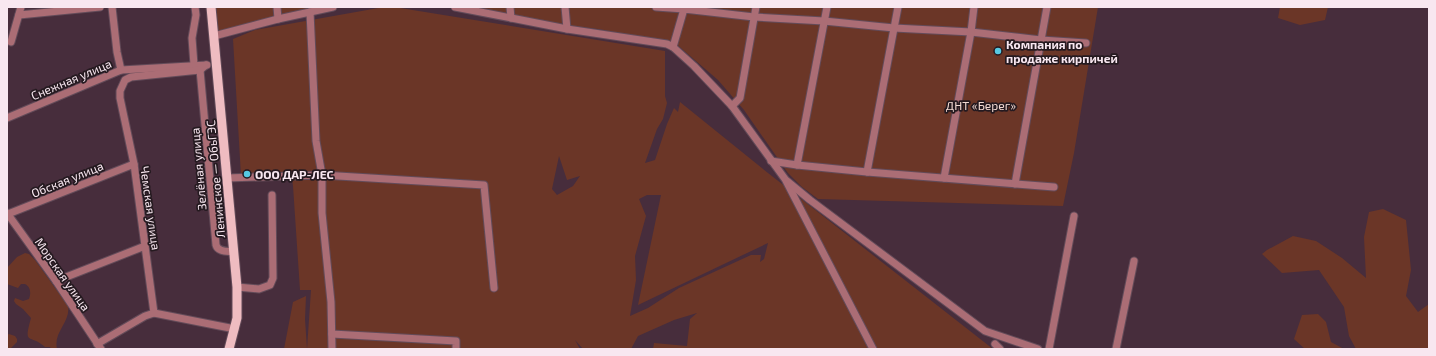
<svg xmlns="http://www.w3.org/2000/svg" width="1436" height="356" font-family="'Exo 2',sans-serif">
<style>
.green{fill:#6b3627;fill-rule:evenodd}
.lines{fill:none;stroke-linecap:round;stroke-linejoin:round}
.minor-casing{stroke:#634b59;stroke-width:9}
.major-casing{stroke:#634b59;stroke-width:11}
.minor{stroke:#ab6d75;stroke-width:7}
.major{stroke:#efbcc1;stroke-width:9}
.poi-dot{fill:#57c9e2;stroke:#251a20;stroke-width:1.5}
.labels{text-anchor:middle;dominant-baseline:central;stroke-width:3.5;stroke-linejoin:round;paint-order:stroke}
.poi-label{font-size:12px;font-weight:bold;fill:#f8e7f0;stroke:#251a20;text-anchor:start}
.street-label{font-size:12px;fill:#f8e7f0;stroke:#251a20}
.park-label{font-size:12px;fill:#f2d9d2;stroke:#251a20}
</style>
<rect width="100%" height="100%" fill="#472d3c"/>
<g class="green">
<polygon points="215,7 327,7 217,32"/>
<path d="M384,7H394L665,51V96L667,103L663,119L657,129L645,163L655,160L667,124L674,108L678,112L680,102L768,173L993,349H653L654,343L687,346L690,319L697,313L674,320L638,336L631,349H583L575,340L580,349H307L311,290H300L293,186L291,172L241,176L233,39L255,30ZM559,156L567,180L580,176L573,186L557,195L552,189ZM647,195H661L638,305L768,243L764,259L760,262L761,255H751L679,288L648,308L630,316L636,280L635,256L646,216L639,199Z"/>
<polygon points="472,7 1098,7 1074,153 1063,206 818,199 802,187 788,173 744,110 718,80 675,43 598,29 572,26"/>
<polygon points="1280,7 1328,7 1325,20 1300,25 1278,18"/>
<polygon points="1383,209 1406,220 1411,270 1406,296 1418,312 1429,304 1429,349 1356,349 1349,336 1344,307 1319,270 1282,273 1262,254 1267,250 1293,236 1316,241 1342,258 1366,278 1364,237 1369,212"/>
<path d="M25,253L29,254L35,260L68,306C71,322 53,332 57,349H51L50,347H45C30,333 23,347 31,318L23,309L16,304L14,301L15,298L23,301L29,299C31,294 31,287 25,284H21L18,288L7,284V268L17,257Z"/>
<polygon points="306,296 305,319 307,349 284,349 293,302"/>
<polygon points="1318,314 1326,322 1331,342 1344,349 1305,349 1294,339 1302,315"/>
<polygon points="9,334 15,336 17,339 17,342 10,349 7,349 7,335"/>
</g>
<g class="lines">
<defs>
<g id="minor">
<polyline points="112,7 117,52 121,70"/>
<polyline points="277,7 278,19"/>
<polyline points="455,7 567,29 667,44 673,47 694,66 732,106 785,179 873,349"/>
<polyline points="510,7 511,18"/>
<polyline points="565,7 567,29"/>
<polyline points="656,7 684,9 685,7"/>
<polyline points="310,12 316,141 322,175 322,213 331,302 332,349"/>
<polyline points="19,15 100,7"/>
<polyline points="214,36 278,19 333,7"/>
<polyline points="11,42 21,7"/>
<polyline points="673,47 684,9 754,17 824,21 894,28 971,32 1041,40 1086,43"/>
<polyline points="194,65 192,38 196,15 195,7"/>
<path d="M200,70L216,245C218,252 227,251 234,252"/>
<polyline points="732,106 740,98 756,7"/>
<polyline points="7,118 121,70 207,65"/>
<polyline points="771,161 797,165 867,172 1054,187"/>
<polyline points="797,165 827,7"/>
<polyline points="867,172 898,7"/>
<polyline points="227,178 322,175 484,185 494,288"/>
<polyline points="944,178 971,32 974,7"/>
<polyline points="787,181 810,200 985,331 1038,349"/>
<polyline points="1015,184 1047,7"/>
<polyline points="7,213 56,281 101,349"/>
<polyline points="8,214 134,164"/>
<polyline points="56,281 145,246"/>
<polyline points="237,287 259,289 270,285 273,278 272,195"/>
<polyline points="154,313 134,164 120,98 120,91 125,80 131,77 200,70 206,65"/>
<polyline points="332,334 456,341 456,349"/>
<polyline points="97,344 145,316 154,313 235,329"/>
<polyline points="995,344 1000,349"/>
<polyline points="1049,349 1074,216"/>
<polyline points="1116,349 1134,261"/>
</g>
<polyline id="major" points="211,7 237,287 237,318 229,349"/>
</defs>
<use href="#minor" class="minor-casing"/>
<use href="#major" class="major-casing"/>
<use href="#minor" class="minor"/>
<use href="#major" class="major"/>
</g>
<g class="poi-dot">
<circle cx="998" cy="51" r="4"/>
<circle cx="247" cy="174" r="4"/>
</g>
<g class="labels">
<g class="poi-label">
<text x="1006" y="44">Компания по<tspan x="1006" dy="14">продаже кирпичей</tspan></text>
<text x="255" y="174">ООО ДАР-ЛЕС</text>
</g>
<g class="street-label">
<text transform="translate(71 79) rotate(-23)">Снежная улица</text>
<text transform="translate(198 169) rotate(-95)">Зелёная улица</text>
<text transform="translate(67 179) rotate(-22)">Обская улица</text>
<text transform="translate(215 179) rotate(-95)">Ленинское — ОбьГЭС</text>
<text transform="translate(151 208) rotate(82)">Чемская улица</text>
<text transform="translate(63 274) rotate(55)">Морская улица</text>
</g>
<g class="park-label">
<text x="981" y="105">ДНТ «Берег»</text>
</g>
</g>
<rect width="1436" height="356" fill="none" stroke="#f8e7f0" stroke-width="16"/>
</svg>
